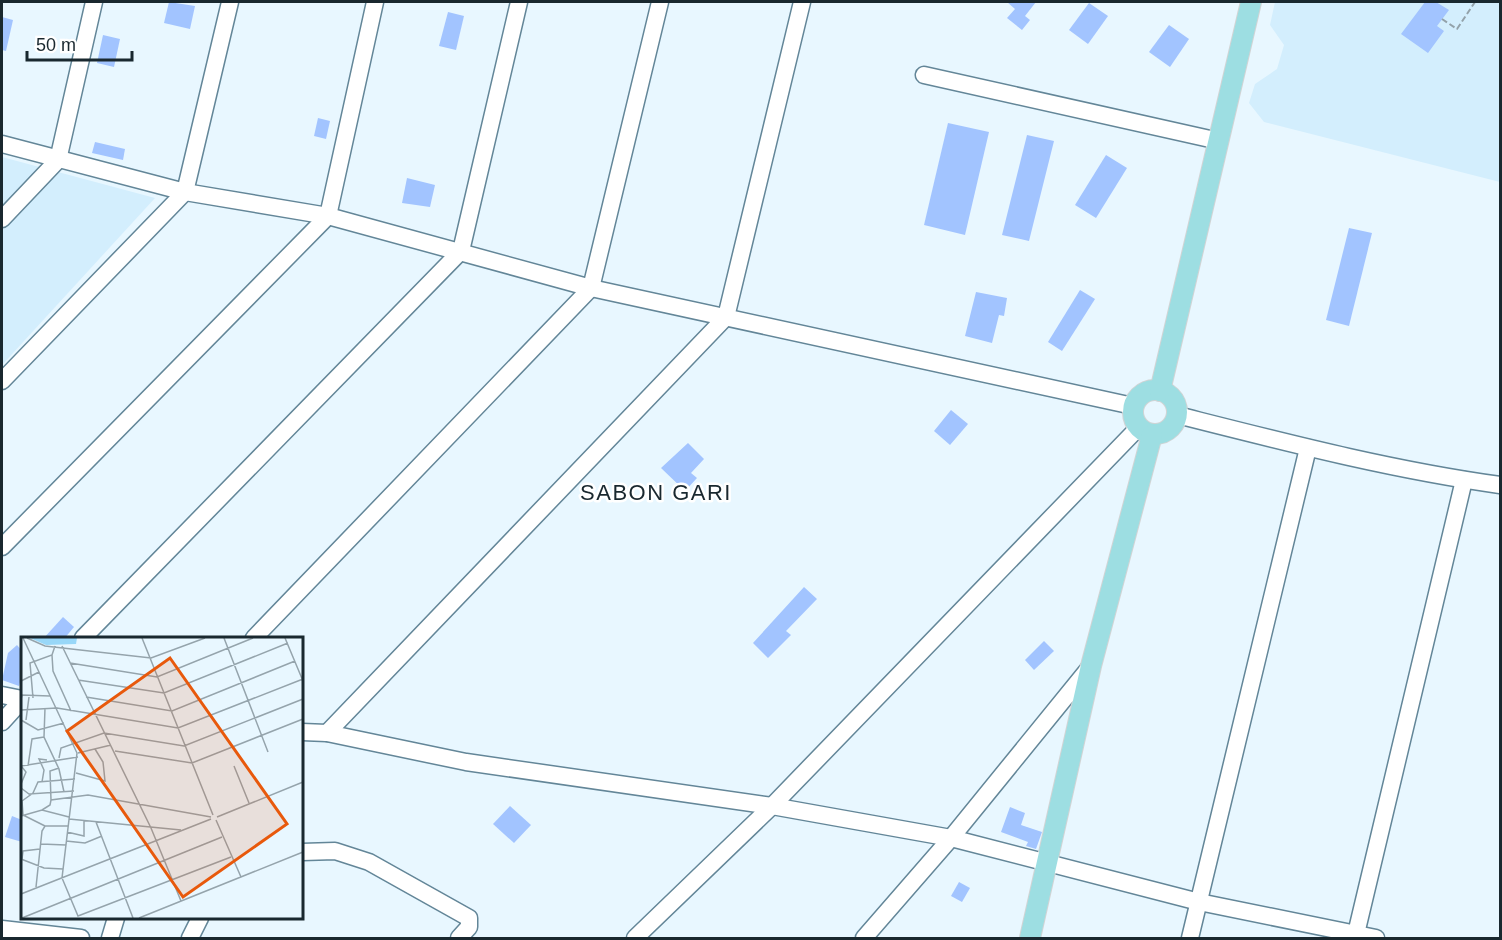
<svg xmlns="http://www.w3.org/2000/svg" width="1502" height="940" font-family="Helvetica,sans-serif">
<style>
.built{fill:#d3eefd}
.building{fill:#a2c4ff}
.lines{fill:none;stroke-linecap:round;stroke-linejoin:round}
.minor-casing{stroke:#638698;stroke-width:19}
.major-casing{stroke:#d1d4d5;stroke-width:22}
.path{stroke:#93a2aa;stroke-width:2;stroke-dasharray:6 3;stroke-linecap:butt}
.minor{stroke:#fff;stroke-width:16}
.major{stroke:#9ddee2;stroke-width:20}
.labels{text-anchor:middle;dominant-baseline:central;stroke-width:5;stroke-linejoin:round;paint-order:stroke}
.quarter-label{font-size:22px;letter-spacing:1.5px;fill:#19282f;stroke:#fff}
.inset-road{fill:none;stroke:#95a4ac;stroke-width:1.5}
.view{fill:#e8590c;fill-opacity:0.15;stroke:#e8590c;stroke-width:3}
.inset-edge{fill:none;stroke:#19282f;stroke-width:3}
</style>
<rect width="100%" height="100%" fill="#e8f7ff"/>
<g class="built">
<polygon points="1275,2 1500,2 1500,182 1264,122 1249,103 1255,84 1277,69 1284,45 1270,25"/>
<polygon points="2,157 155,198 2,365"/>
</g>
<g class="building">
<polygon points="169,2 195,6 190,29 164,23"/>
<polygon points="1007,2 1036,2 1025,16 1030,20 1022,30 1007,18 1015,9"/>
<polygon points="1425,2 1436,2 1449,10 1437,26 1444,31 1428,53 1401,34"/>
<polygon points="1089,3 1108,16 1088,44 1069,30"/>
<polygon points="448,12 464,16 456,50 439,46"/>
<polygon points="2,17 13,20 6,51 2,50"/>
<polygon points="1169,25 1189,39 1170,67 1149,52"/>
<polygon points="103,35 120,39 114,67 97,63"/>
<polygon points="318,118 330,121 326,139 314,136"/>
<polygon points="948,123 989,132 965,235 924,225"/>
<polygon points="1027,135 1054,141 1029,241 1002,235"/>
<polygon points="95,142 125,149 123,160 92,153"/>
<polygon points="1106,155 1127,168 1096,218 1075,205"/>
<polygon points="407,178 435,185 430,207 402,203"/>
<polygon points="1349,228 1372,233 1349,326 1326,320"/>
<polygon points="1080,290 1095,299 1062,351 1048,342"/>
<polygon points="976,292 1007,298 1004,316 999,315 992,343 965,336"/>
<polygon points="951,410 968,424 950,445 934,431"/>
<polygon points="688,443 704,459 691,473 697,478 685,491 661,468"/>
<polygon points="804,587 817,599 786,631 791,635 768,658 753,643"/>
<polygon points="63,617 74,627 64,639 43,639"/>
<polygon points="1044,641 1054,651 1034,670 1025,660"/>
<polygon points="17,645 22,651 22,675 19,686 2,680 8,653"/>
<polygon points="510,806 531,825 514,843 493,824"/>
<polygon points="1010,807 1025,813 1021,825 1042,832 1036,849 1026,846 1028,842 1001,832"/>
<polygon points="12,816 22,820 22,842 5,837"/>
<polygon points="959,882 970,888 962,902 951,896"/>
</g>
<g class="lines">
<defs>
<g id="minor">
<polyline points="924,75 1219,141"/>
<polyline points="2,144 185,192 328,216 591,288 1133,406"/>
<polyline points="2,219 58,160 94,2"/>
<polyline points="2,381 185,192 230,2"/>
<path d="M1177,415C1284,442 1391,470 1500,485"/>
<polyline points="2,547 328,216 375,2"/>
<polyline points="83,638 461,251 519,2"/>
<polyline points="254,638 591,288 660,2"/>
<polyline points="2,695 22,699"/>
<polyline points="2,722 22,700"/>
<polyline points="302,732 327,733 466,762 772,806 951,838 1199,902 1376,938"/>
<polyline points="327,733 726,317 802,2"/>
<polyline points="302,852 335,851 369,862 469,918 469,927 459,938"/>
<polyline points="2,929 81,938"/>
<polyline points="110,938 116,918"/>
<polyline points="190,938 200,918"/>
<polyline points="635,938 772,806 1138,428"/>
<polyline points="864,938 951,838 1090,667"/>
<polyline points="1190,938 1308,448"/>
<polyline points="1355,938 1464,480"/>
</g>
<g id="major">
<circle cx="1155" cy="412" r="22"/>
<polyline points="1160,391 1251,2"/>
<polyline points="1030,938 1091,666 1152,435"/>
</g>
</defs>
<use href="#minor" class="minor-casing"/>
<use href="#major" class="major-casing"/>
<polyline class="path" points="1442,19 1457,29 1475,2"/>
<use href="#minor" class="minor"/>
<use href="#major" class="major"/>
</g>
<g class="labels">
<g class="quarter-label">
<text x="656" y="492">SABON GARI</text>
</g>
</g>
<g transform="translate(21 637)">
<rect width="282" height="282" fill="#e8f7ff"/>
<path d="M9,1H56L55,7L25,8Z" fill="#98d7f8"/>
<path class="inset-road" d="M2,1L56,116L41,241L57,279L210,220M6,1L24,9L130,21L184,1M121,1L192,178M203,1L247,115M264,1L282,44M41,9L130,191L160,264M31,18L32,34L50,74M49,26L136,40L232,1M57,43L143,56L267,6M0,44L18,35M65,60L151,74L274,24M12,61L9,26L31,18L34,9M0,62L1,58L29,59M24,71L23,100L38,132L43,155M0,73L36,71L157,91L282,42M0,83L17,93L43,86M5,83L8,60M94,114L171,126L282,82M57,116L90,108M38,121L40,111L83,96L163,109L282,62M0,129L57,120M7,129L11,102L23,100M213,129L228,166M55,136L84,144L82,125L74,112M21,145L23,133L18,122L26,123M0,147L5,135L1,130M0,151L8,157L53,154M30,163L29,134L38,131M21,173L29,168L30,163L67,158L190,180M0,179L21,173L48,180M196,180L282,145M48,182L160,193M195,183L220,240M75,185L112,281M24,189L2,178L1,164L12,156L17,145L54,142M46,195L63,199V183M45,204L64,206L81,199M20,207L45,208M0,222L23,231L42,232M1,222L2,214L19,212M15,250L21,194L24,189H47M0,257L190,182M1,281L201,200M118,281L282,215"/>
<path class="view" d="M149,21L266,187L162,260L46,94Z"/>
<rect width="282" height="282" class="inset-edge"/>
</g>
<rect width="1502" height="940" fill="none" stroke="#19282f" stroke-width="6"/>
<path d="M27 51v9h105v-9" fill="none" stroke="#19282f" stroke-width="3"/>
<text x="36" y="51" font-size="18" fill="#19282f" stroke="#ffffff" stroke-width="4.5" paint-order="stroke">50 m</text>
</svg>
